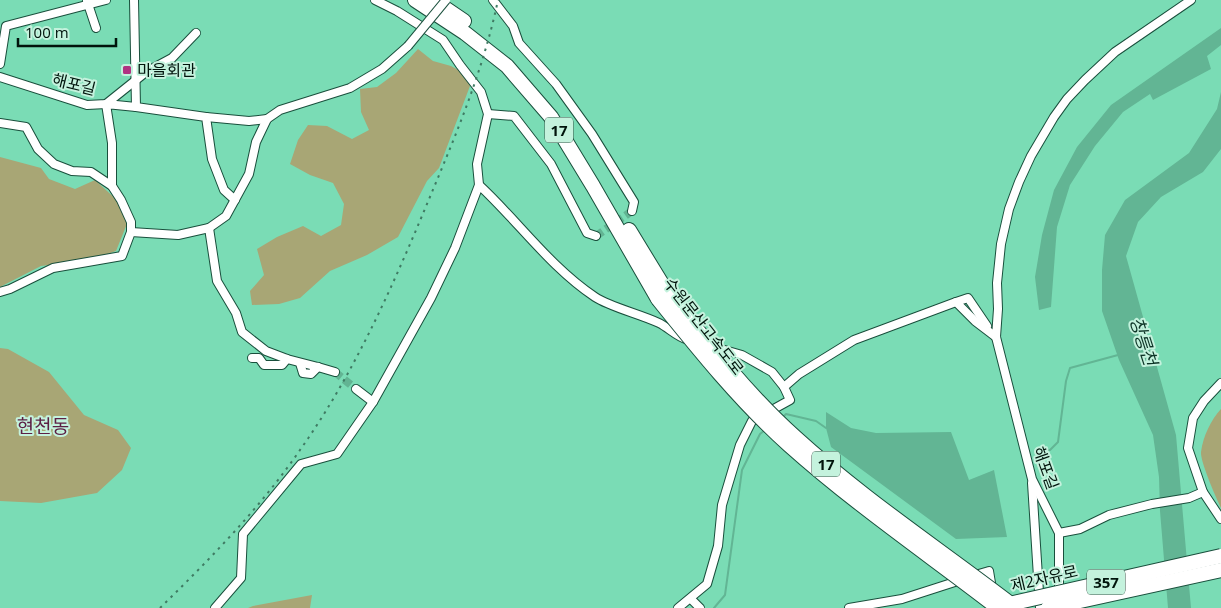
<svg xmlns="http://www.w3.org/2000/svg" width="1221" height="608" font-family="'Open Sans','Noto Sans KR',sans-serif">
<style>
.green{fill:#a8a675}
.water{fill:#62b594}
.lines{fill:none;stroke-linecap:round;stroke-linejoin:round}
.stream{stroke:#62b594;stroke-width:2}
.street-tunnel{stroke:#62b493;stroke-width:8;stroke-dasharray:8 4;stroke-linecap:butt}
.street-casing{stroke:#194f3c;stroke-width:10}
.highway-casing{stroke:#194f3c;stroke-width:16}
.street{stroke:#fff;stroke-width:8}
.highway{stroke:#fff;stroke-width:14}
.rail{stroke:#3f7b63;stroke-width:2;stroke-dasharray:2.5 5;stroke-linecap:butt}
.street-bridge-casing{stroke:#194f3c;stroke-width:10;stroke-linecap:butt}
.highway-bridge-casing{stroke:#194f3c;stroke-width:16;stroke-linecap:butt}
.street-bridge{stroke:#fff;stroke-width:8}
.highway-bridge{stroke:#fff;stroke-width:14}
.poi-dot{fill:#b03382;stroke:#c4f2dd;stroke-width:2}
.labels{text-anchor:middle;dominant-baseline:central;stroke-width:4;stroke-linejoin:round;paint-order:stroke}
.shield{fill:#c4f2dd;stroke:#3c574b;stroke-width:1}
.shield-label{font-size:15px;font-weight:bold;fill:#01140c}
.poi-label{font-size:16px;fill:#01140c;stroke:#c4f2dd;text-anchor:start}
.street-label{font-size:16px;fill:#01140c;stroke:#c4f2dd}
.water-label{font-size:18px;font-style:italic;fill:#0d3326;stroke:#c4f2dd}
.quarter-label{font-size:19px;fill:#5c2045;stroke:#c4f2dd}
</style>
<rect width="100%" height="100%" fill="#7adcb5"/>
<g class="green">
<polygon points="418,49 433,61 451,66 473,78 439,168 427,181 398,237 367,255 330,271 300,298 279,304 252,305 250,291 264,275 257,249 277,237 303,226 321,236 341,225 344,204 333,183 310,175 290,164 298,140 308,125 327,126 352,139 369,130 361,112 360,89 377,87 396,73"/>
<polygon points="0,157 41,168 49,179 75,189 95,180 118,201 127,224 116,251 91,260 41,266 0,287"/>
<polygon points="0,348 8,349 49,372 84,415 118,430 131,448 122,470 97,493 41,503 0,501"/>
<path d="M1221,409V508C1216,498 1200,461 1201,452C1203,436 1211,420 1221,409Z"/>
<polygon points="312,595 310,608 248,608 253,606"/>
</g>
<g class="water">
<polygon points="1221,28 1221,45 1207,56 1211,69 1153,100 1150,94 1123,112 1095,146 1070,185 1057,227 1051,307 1039,310 1035,277 1042,235 1054,190 1077,147 1111,105"/>
<polygon points="1221,92 1221,149 1203,172 1161,197 1138,222 1126,256 1176,435 1191,608 1168,608 1160,511 1159,477 1153,435 1119,360 1102,311 1102,270 1105,235 1125,200 1189,153 1217,109"/>
<polygon points="826,412 851,428 876,433 951,432 969,480 994,470 1007,537 956,539 831,447 826,428"/>
</g>
<g class="lines">
<g class="stream">
<polyline points="783,417 786,414 816,421 826,428"/>
<polyline points="1038,449 1050,450 1058,442 1066,381 1070,368 1118,355"/>
<polyline points="714,608 725,595 742,470 760,434 765,430"/>
</g>
<g class="street-tunnel">
<polyline points="596,236 632,211"/>
<polyline points="335,372 356,389"/>
</g>
<defs>
<g id="street">
<polyline points="134,0 136,107 206,117 212,159 224,190 235,200"/>
<polyline points="375,0 397,11 443,40 460,65 481,92 488,114 477,164 479,185"/>
<polyline points="493,0 513,26 519,43 556,84 592,134 634,202 632,211"/>
<polyline points="87,1 96,28"/>
<polyline points="0,64 6,26 106,0"/>
<polyline points="0,77 87,105 106,104 146,72 172,58 196,33"/>
<polyline points="488,114 514,116 551,164 587,233 596,236"/>
<polyline points="206,117 249,121 267,119"/>
<polyline points="0,123 26,127 38,149 54,164 72,171 91,172 112,186"/>
<polyline points="209,228 217,281 236,313 242,332 266,351 287,359 318,367 335,372"/>
<polyline points="131,232 131,222 121,200 112,186 112,143 106,104 136,107"/>
<polyline points="0,292 10,289 53,268 122,256 131,232 178,235 209,228 226,216 249,174 256,142 267,119 280,110 350,88 382,69 408,46"/>
<polyline points="956,302 968,298 987,326"/>
<polyline points="714,347 742,355 772,372 784,387"/>
<polyline points="252,358 259,358 264,365 282,365 287,359"/>
<polyline points="300,363 303,373 311,374 318,367"/>
<polyline points="1221,383 1204,401 1193,418 1188,448 1203,492 1221,519"/>
<polyline points="356,389 373,402"/>
<polyline points="1032,483 1040,608"/>
<polyline points="1059,533 1080,529 1109,515 1152,504 1189,498 1203,492"/>
<polyline points="972,576 989,571 992,589"/>
<polyline points="1059,596 1059,533 1032,479 996,337 998,309 997,283 1001,244 1009,209 1019,182 1031,156 1054,117 1067,99 1085,80 1115,52 1191,0"/>
<polyline points="691,599 700,608"/>
<path d="M215,608L241,578L243,534L301,464L337,454L373,402L431,298L455,248L479,185C518,221 550,267 595,297C610,307 640,314 659,323C669,328 677,337 688,340"/>
<polyline points="678,608 707,584 718,546 722,505 740,445 752,421 790,400 784,387 799,374 854,340 956,302 975,321 996,337"/>
<polyline points="849,608 902,599 961,580"/>
</g>
<g id="highway">
<polyline points="415,0 465,33 507,66 551,117 593,186 658,299"/>
<polyline points="433,0 464,21"/>
<polyline points="629,230 665,289"/>
</g>
</defs>
<use href="#street" class="street-casing"/>
<use href="#highway" class="highway-casing"/>
<use href="#street" class="street"/>
<use href="#highway" class="highway"/>
<path class="rail" d="M160,608C210,559 260,508 300,450C356,371 395,281 432,192C458,130 484,67 498,0"/>
<defs>
<polyline id="street-bridge" points="408,46 446,0"/>
<g id="highway-bridge">
<path d="M665,289C705,340 746,393 795,437C863,499 942,551 1016,608"/>
<path d="M658,299C699,350 740,401 789,445C855,504 928,554 998,608"/>
<polyline points="1005,605 1221,556"/>
<polyline points="1048,608 1221,570"/>
</g>
</defs>
<use href="#street-bridge" class="street-bridge-casing"/>
<use href="#highway-bridge" class="highway-bridge-casing"/>
<use href="#street-bridge" class="street-bridge"/>
<use href="#highway-bridge" class="highway-bridge"/>
</g>
<rect class="poi-dot" x="122" y="65" width="10" height="10" rx="2.5"/>
<g class="labels">
<g class="shield">
<rect x="545" y="117.5" width="28" height="25" rx="4"/>
<rect x="812" y="451.5" width="28" height="25" rx="4"/>
<rect x="1087" y="569.5" width="38" height="25" rx="4"/>
</g>
<g class="shield-label">
<text x="559" y="130">17</text>
<text x="826" y="464">17</text>
<text x="1106" y="582">357</text>
</g>
<g class="poi-label">
<text x="137" y="70">마을회관</text>
</g>
<g class="street-label">
<text transform="translate(74 84) rotate(14)">해포길</text>
<text transform="translate(704 326) rotate(52)">수원문산고속도로</text>
<text transform="translate(1046 468) rotate(70)">해포길</text>
<text transform="translate(1044 578) rotate(-13)">제2자유로</text>
</g>
<g class="water-label">
<text transform="translate(1144 341) rotate(72)">창릉천</text>
</g>
<g class="quarter-label">
<text x="43" y="426">현천동</text>
</g>
</g>
<path d="M18 38v8h98v-8" fill="none" stroke="#01140c" stroke-width="2.5"/>
<text x="25" y="38" font-size="15" fill="#01140c" stroke="#c4f2dd" stroke-width="4" paint-order="stroke">100 m</text>
</svg>
